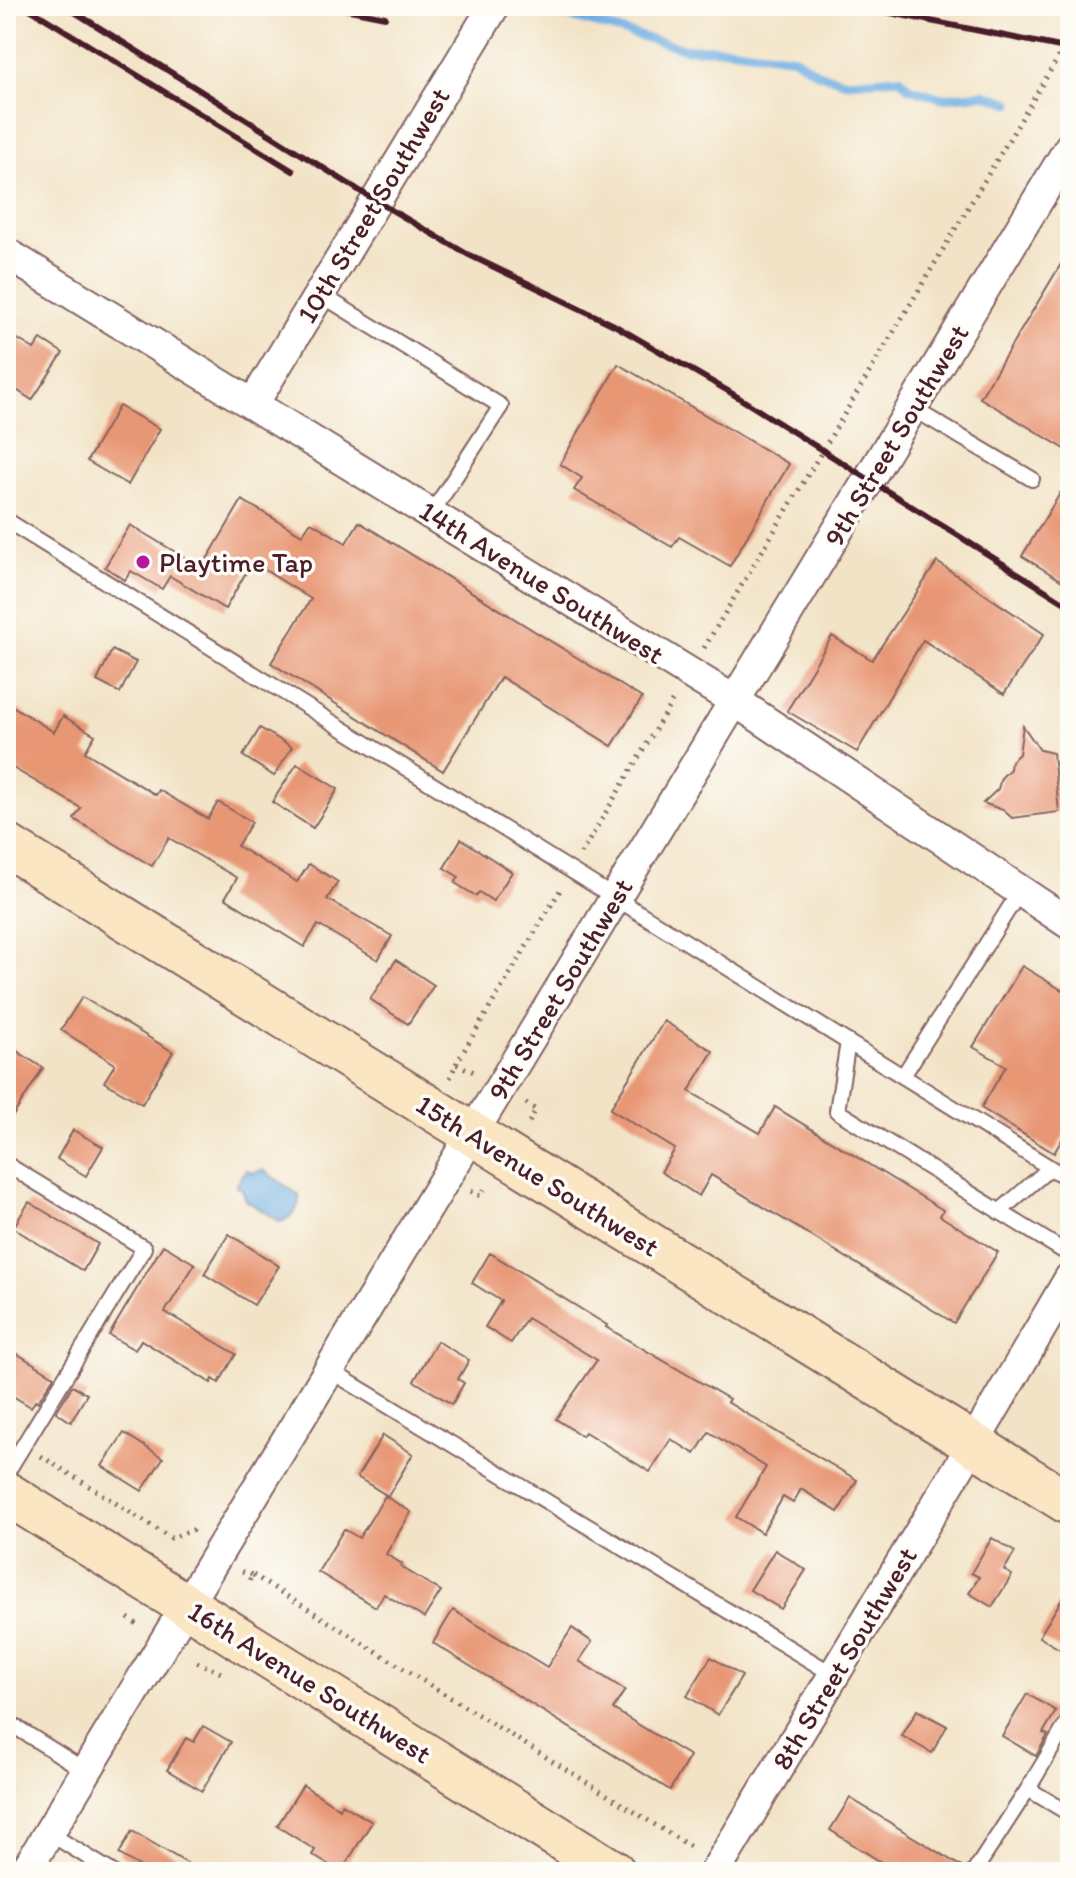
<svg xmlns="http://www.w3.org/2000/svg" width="1076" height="1878" font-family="Itim,sans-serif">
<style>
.water{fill:#6faee2;stroke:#5c6686;stroke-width:2}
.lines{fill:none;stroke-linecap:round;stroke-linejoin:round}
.stream{stroke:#6faee2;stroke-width:9}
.building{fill:#e89775}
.service-casing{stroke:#856461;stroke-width:18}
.minor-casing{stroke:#856461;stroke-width:34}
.secondary-casing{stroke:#856461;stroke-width:46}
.path{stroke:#856461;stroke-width:5;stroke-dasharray:2 6;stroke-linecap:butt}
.service{stroke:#fff;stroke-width:14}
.minor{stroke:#fff;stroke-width:30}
.secondary{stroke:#fbe6c4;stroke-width:42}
.rail{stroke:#4a1f2b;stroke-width:6}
.poi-dot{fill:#b5179e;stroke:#fdfcf7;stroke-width:3}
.labels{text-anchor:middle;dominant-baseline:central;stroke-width:7;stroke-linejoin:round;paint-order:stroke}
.street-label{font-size:28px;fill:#4a1f2b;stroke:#fdfcf7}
.poi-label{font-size:28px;fill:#4a1f2b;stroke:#fdfcf7;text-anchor:start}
</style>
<rect width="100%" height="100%" fill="#fdfcf7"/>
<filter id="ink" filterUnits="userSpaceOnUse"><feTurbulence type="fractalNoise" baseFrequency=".0125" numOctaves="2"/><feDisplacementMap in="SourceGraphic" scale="16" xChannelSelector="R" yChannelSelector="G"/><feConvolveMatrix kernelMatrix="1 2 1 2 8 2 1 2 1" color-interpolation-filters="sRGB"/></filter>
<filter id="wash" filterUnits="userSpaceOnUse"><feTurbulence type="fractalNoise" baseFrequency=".006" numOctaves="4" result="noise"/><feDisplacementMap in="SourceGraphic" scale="32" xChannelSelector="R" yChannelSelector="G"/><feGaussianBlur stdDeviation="1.8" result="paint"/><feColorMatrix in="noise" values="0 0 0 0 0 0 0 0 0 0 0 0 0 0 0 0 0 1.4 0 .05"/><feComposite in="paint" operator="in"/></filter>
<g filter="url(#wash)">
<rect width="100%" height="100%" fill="#f2e3c6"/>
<path class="water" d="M246,1170L252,1173L263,1170L299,1195C300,1209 293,1217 280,1222L246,1200L242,1189L236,1186Z"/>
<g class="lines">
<polyline class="stream" points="556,13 686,49 728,49 795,58 819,74 847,82 900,78 909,88 942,98 984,94 1010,103"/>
</g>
<g id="blocks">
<g class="building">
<polygon points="1070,249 1070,452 980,398"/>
<polygon points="6,332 34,349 41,339 63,353 32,400 6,383"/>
<polygon points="618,364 789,464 730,566 679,537 672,547 574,490 582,478 560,464"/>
<polygon points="119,406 160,429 128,485 87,461"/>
<polygon points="1070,477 1070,586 1022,556"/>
<polygon points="242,500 302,535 311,522 346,543 359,522 642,698 612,746 501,677 443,771 271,663 311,599 252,562 225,609 170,576 162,589 131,571 125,580 105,567 130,525 202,568"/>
<polygon points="937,562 1044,634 1004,694 923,640 857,752 787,711 832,636 872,660"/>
<polygon points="112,650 136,662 120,693 97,681"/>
<polygon points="6,702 54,732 63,716 95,735 85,752 156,795 159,790 208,819 218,802 252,822 237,846 297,882 309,864 338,882 327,899 392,936 378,960 318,925 304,947 225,898 237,878 169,838 152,866 74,819 81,808 6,764"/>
<polygon points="1023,726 1040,750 1053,753 1059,812 1012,818 1003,810 983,803 998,789 1001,778 1010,769 1011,761 1019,754"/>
<polygon points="260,728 292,747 274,776 243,756"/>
<polygon points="297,764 338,789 313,828 272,802"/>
<polygon points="461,839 512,872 493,901 479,892 476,896 455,883 459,877 444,868"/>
<polygon points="396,960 434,985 408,1024 370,999"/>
<polygon points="1022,966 1070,995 1070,1126 1054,1153 981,1108 1006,1066 973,1047"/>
<polygon points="82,997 173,1052 142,1104 104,1082 115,1064 61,1030"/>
<polygon points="664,1021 713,1051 689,1091 760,1133 775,1107 943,1210 940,1216 998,1252 954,1323 711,1175 699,1196 661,1172 675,1149 610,1109"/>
<polygon points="6,1044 43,1068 6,1127"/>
<polygon points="73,1130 103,1147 86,1176 57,1159"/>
<polygon points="29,1202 98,1244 83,1271 13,1228"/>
<polygon points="229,1234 279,1266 254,1305 204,1274"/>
<polygon points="163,1245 195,1264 165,1312 236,1354 219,1383 213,1379 211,1383 141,1340 135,1350 109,1335"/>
<polygon points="490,1253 607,1325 606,1327 729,1399 727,1402 857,1480 838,1512 801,1489 793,1503 783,1497 762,1533 736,1517 766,1467 709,1432 695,1454 671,1439 650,1472 585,1432 582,1436 556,1419 597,1360 527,1318 511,1343 485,1327 501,1301 472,1283"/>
<polygon points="437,1341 469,1360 458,1379 464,1383 452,1404 414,1381"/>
<polygon points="6,1347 54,1376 38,1402 36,1400 31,1407 6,1392"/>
<polygon points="72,1386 87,1394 71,1422 56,1412"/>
<polygon points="124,1433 163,1458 142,1491 102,1466"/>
<polygon points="383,1435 413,1454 388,1496 357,1477"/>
<polygon points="385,1496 411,1512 386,1554 402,1564 401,1567 441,1591 424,1618 384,1594 376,1607 318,1572 344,1529 359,1538"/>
<polygon points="992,1538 1015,1552 1004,1570 1012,1575 992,1607 969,1593 979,1577 971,1573"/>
<polygon points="775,1550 806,1570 781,1609 750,1590"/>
<polygon points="1070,1586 1070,1655 1039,1637"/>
<polygon points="453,1610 547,1667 572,1628 592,1642 579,1661 625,1690 613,1709 690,1756 670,1790 433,1643"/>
<polygon points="711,1657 742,1676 718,1715 687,1696"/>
<polygon points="1027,1694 1056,1711 1043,1733 1048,1735 1036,1756 1002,1736"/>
<polygon points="917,1710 947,1726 932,1753 902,1736"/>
<polygon points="203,1726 231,1742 202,1791 167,1770 186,1738 194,1742"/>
<polygon points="303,1785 340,1809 342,1804 372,1822 341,1872 312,1855 315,1850 277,1826"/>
<polygon points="850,1798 965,1869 964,1872 897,1872 830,1830"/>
<polygon points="132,1831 202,1872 149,1872 119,1854"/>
</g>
</g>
</g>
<g filter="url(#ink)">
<use href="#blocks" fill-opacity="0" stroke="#856461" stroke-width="2"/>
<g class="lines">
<defs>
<g id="service">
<polyline points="320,294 501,406 431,514"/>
<polyline points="912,408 1032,479"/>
<polyline points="6,520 1070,1180"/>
<polyline points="848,1042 837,1111 1070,1255"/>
<polyline points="903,1076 1020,891"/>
<polyline points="6,1164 144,1248 6,1474"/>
<polyline points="999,1212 1050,1168"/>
<polyline points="329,1370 834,1675"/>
<polyline points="6,1721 86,1771"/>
<polyline points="1028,1789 1070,1814"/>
<polyline points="49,1833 112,1872"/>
<polyline points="974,1872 1028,1789 1070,1718"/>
</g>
<g id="minor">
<polyline points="6,253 735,701 1070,924"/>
<polyline points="253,404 494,6"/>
<polyline points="25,1872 1070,147"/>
<polyline points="715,1872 973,1444 1070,1278"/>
</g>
<g id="secondary">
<polyline points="6,845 1070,1504"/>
<polyline points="6,1493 614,1872"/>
</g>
</defs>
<use href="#service" class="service-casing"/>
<use href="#minor" class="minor-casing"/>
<use href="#secondary" class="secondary-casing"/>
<g class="path">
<polyline points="704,648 1070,38"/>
<polyline points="581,854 674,698"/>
<polyline points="456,1064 562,887"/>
<polyline points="450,1078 456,1064 474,1072"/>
<polyline points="526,1103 536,1110 528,1124"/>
<polyline points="471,1191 480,1196 487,1186"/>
<polyline points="41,1456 171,1538 198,1528"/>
<polyline points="242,1572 253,1575 246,1585"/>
<polyline points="253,1575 694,1849"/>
<polyline points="128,1618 140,1626"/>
<polyline points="197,1662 221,1673"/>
</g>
<use href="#service" class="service"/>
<use href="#minor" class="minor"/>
<use href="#secondary" class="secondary"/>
<g class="rail">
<polyline points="25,6 293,171"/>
<polyline points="65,6 376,201 467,254 614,325 728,391 1070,606"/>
<polyline points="330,6 385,17"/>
<polyline points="856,6 1070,49"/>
</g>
</g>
</g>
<circle class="poi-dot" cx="143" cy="562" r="8"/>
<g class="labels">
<g class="street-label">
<text transform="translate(373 205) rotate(-59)">10th Street Southwest</text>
<text transform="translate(896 435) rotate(-59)">9th Street Southwest</text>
<text transform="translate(542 582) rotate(32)">14th Avenue Southwest</text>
<text transform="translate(560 989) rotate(-59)">9th Street Southwest</text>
<text transform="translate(538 1175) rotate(32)">15th Avenue Southwest</text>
<text transform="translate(844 1658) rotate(-59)">8th Street Southwest</text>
<text transform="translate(310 1682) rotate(32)">16th Avenue Southwest</text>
</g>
<g class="poi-label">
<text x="159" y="562">Playtime Tap</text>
</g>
</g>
<rect width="1076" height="1878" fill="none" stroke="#fdfcf7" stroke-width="32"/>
</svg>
